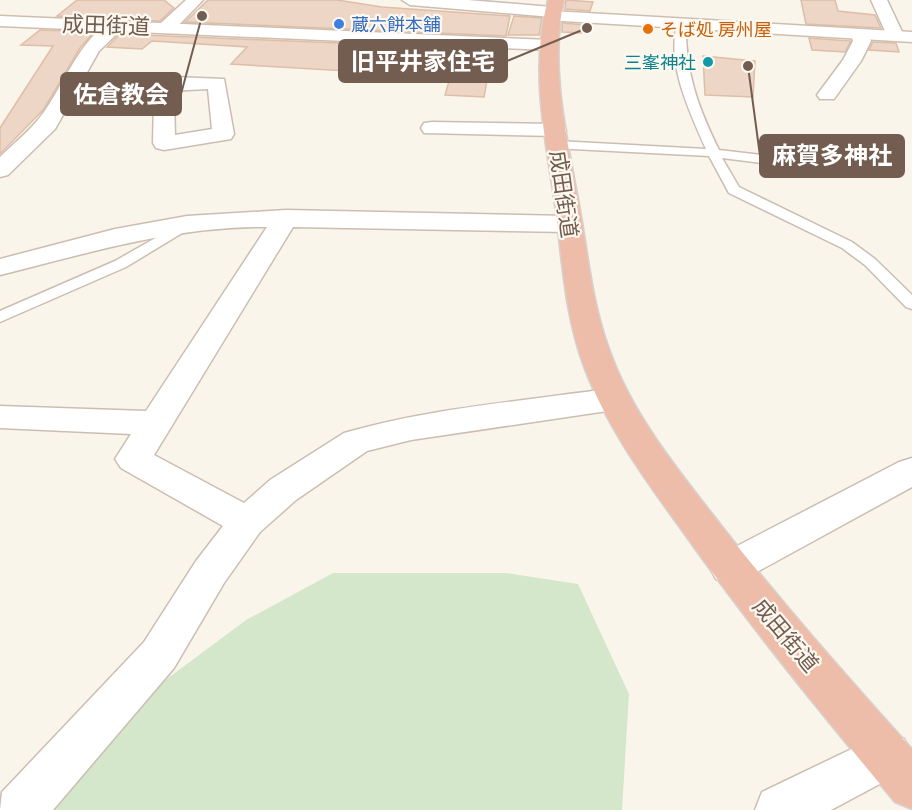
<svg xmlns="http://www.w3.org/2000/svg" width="912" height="810" font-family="'PT Sans Narrow','Noto Sans JP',sans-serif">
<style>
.green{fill:#d5e7ca}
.building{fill:#edd6c5;stroke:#debea7;stroke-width:1.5}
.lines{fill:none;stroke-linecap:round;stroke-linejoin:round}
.lane-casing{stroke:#ccbdb1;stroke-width:3}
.street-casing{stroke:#ccbdb1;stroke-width:3}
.secondary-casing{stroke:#cebeaf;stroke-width:3}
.highway-casing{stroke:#d8d2ce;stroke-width:3}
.lane{fill:#fff;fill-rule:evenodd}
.street{fill:#fff;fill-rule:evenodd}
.secondary{fill:#fff;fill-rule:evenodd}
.highway{fill:#edbda9;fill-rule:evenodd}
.shop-dot{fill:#3f7fe0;stroke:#fdf9f1;stroke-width:2}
.food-dot{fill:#e8710a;stroke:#fdf9f1;stroke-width:2}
.culture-dot{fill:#0f9aa8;stroke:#fdf9f1;stroke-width:2}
.labels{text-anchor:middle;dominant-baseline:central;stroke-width:4.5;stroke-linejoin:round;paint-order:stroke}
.far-shop-label{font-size:18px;fill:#366cbe;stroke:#fdf9f1;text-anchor:start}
.far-food-label{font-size:18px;fill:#c56008;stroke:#fdf9f1;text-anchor:start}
.far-culture-label{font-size:18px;fill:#0d838f;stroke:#fdf9f1;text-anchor:end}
.street-label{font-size:22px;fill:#735d50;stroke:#fdf9f1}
.leader{fill:none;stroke:#735d50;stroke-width:2}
.callout-dot{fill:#735d50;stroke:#fdf9f1;stroke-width:2}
.callout{fill:#735d50;stroke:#735d50;stroke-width:2}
.callout-label{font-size:24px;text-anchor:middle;font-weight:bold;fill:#fff}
</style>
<rect width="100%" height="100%" fill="#faf5eb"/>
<polygon class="green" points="333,573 506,573 578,584 629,694 622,810 49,810 144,696 246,620"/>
<g class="building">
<polygon points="77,0 164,0 174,8 160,21 57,16"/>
<polygon points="208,0 337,0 382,7 510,16 506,36 185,22"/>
<polygon points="566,0 593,2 590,11 565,9"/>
<polygon points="801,0 835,0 838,11 875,15 881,28 806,24"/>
<polygon points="514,16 542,18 539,35 508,35"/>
<polygon points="562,23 585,25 582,33 562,32"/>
<polygon points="40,30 94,32 80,48 44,109 0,154 0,128 53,46 21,45"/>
<polygon points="120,34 504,50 501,71 489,70 484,97 445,95 456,57 408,54 398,74 231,64 247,47 152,41 142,49 107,47"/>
<polygon points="809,38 850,41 851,41 845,52 812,50"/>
<polygon points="873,42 896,43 899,52 869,50"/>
<polygon points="703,56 755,61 753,97 705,95"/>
</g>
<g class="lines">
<defs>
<g id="lane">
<path d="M678,22L686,24C685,72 698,107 719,150L812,161L818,165L812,169L722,158L739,187L852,242L875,259L912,295V309L906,307L865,265L842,248L729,193L709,156L553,148V142L557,141L706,149C690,113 665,61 678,22Z"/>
<polygon points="187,220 194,224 192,227 126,267 0,322 0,311 115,261"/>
</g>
<g id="street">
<polygon points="186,0 203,0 173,31 161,31 158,27 161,23"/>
<polygon points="402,0 468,0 552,7 560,12 552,17 410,5"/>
<polygon points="871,0 887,0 904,36 901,40 889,40"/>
<path d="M117,20L126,25L99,51L81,83L174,77L224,79L234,134L231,139L164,150L156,148L153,143L154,99L157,95H171L174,99L175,135L212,129L208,89L74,96L55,129L8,175L0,177V157C12,145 26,134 37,121C60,96 82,29 117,20Z"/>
<polygon points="860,30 866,31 871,41 861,61 834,99 820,99 817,95 843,60 853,41 851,35"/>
<polygon points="432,122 555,124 563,125 566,130 563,135 555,136 424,133 421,128 424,123"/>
<path d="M286,210L568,216L577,219L581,224L577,229L568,232L293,227L154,455L244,503L270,480L344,433C431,408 524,401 614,388L626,391L630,399L626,407L614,410L411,440L367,451L296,500L260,532L224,583L174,668L53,810H0L2,792L144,642L196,561L223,526L121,468L115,459L131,434L0,428V406L146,411L267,227C175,226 88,253 0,275V259L115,229L187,216Z"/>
<polygon points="912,458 912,487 744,579 730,584 716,579 710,568 716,557 899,462"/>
<polygon points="887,732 904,739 911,755 904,771 831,810 755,810 762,792"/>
</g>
<g id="secondary">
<polygon points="552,11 912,32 912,42 546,20 544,16 546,12"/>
<polygon points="0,16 549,40 558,45 549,50 0,26"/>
</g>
<path id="highway" d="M548,0H564C550,61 565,129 576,189C587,242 590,298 609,349C630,409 670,460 709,510C773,593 842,671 912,749V809L895,802C821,713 748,624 681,529C645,479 607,427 585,369C563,312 562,250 553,190C543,129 531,61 548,0Z"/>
</defs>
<use href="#lane" class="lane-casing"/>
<use href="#street" class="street-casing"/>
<use href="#secondary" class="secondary-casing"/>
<use href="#highway" class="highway-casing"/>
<use href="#lane" class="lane"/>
<use href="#street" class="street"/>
<use href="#secondary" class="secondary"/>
<use href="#highway" class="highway"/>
</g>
<circle class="shop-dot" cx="339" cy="24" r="6"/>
<circle class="food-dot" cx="648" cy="29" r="6"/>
<circle class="culture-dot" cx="708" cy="62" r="6"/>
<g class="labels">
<g class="far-shop-label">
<text x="351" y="24">蔵六餅本舗</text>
</g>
<g class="far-food-label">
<text x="660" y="29">そば処 房州屋</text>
</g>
<g class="far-culture-label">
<text x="696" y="62">三峯神社</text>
</g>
<g class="street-label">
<text transform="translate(106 25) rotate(2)">成田街道</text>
<text transform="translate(564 194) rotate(82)">成田街道</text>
<text transform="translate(786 635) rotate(50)">成田街道</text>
</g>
</g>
<path class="leader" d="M587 28L507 61M202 16L181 94M748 66L760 156"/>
<g class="callout-dot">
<circle cx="587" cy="28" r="6"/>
<circle cx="202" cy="16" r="6"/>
<circle cx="748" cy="66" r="6"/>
</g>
<g class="callout">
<rect x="339" y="40" width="168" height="42" rx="6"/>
<rect x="61" y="73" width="120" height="42" rx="6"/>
<rect x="760" y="135" width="144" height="42" rx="6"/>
</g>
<g class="callout-label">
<text x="423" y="70">旧平井家住宅</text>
<text x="121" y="103">佐倉教会</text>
<text x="832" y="164">麻賀多神社</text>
</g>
</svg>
